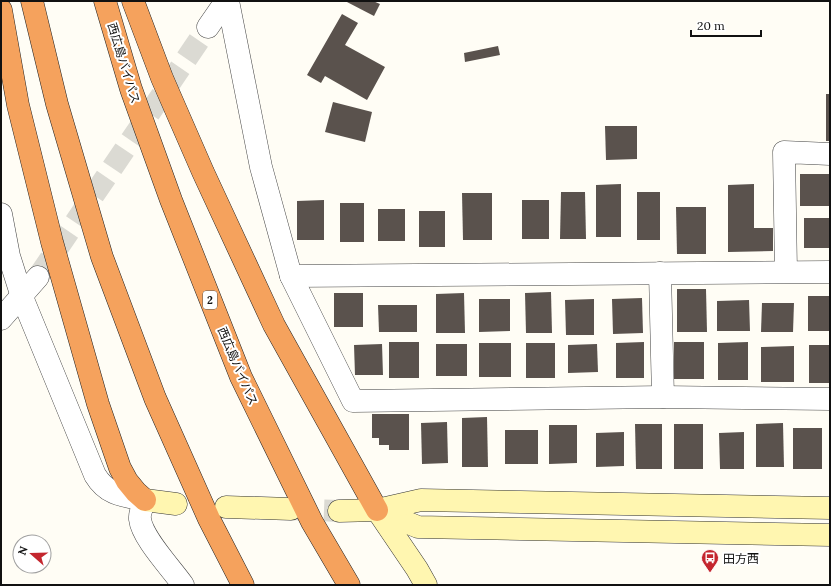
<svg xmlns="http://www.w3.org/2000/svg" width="831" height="586" font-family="Lora,'Noto Sans JP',serif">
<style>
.building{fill:#5a524d}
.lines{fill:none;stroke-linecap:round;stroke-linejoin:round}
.street-tunnel{stroke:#dbdad3;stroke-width:22;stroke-dasharray:22 11;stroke-linecap:butt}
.secondary-tunnel{stroke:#dbdad3;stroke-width:22;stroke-dasharray:22 11;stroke-linecap:butt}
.street-casing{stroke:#444;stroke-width:23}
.secondary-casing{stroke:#333;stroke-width:23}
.highway-casing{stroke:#222;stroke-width:23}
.street{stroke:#fff;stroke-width:22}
.secondary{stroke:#fff6b0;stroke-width:22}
.highway{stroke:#f5a25d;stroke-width:22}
.labels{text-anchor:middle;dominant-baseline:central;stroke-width:4;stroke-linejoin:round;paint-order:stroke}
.shield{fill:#fff;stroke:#585858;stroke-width:1}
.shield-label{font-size:11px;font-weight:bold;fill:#111}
.street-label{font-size:12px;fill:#111;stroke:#fff}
.poi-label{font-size:12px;fill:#111;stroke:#fff;text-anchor:start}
</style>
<rect width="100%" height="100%" fill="#fffdf5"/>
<g class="building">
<polygon points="345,1 373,1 380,4 374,16"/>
<polygon points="342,14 358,23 345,45 385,67 367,100 325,76 321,83 307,75"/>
<polygon points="498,46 500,55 465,62 464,53"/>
<rect x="826" y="94" width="4" height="47"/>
<polygon points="333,102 372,112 365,142 325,132"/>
<polygon points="605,126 637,126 637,159 606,160"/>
<rect x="800" y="174" width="30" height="32"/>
<polygon points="621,184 621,237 596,237 596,185"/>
<polygon points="754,184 754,228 773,228 773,251 728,252 728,185"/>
<polygon points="561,192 585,192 586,239 560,239"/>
<rect x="637" y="192" width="23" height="48"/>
<polygon points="462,193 492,193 492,240 463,240"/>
<polygon points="324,200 324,240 297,240 297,201"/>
<rect x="522" y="200" width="27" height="39"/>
<rect x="340" y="203" width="24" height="39"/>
<polygon points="676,207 706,207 706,254 677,254"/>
<rect x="378" y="209" width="27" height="32"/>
<rect x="419" y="211" width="26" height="36"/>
<rect x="804" y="218" width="26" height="30"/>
<polygon points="677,289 706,289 707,332 677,332"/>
<polygon points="551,292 552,333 526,333 525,293"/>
<rect x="334" y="293" width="29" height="34"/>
<polygon points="464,293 465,333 436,333 436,294"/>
<rect x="808" y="296" width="22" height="35"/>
<polygon points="642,298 643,333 613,334 612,299"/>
<polygon points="479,299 510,299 510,331 479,332"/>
<polygon points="594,299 594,335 566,335 565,300"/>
<polygon points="749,300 750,331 717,331 717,301"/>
<polygon points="762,303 794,303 793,332 761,332"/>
<polygon points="378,305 417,305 417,332 379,332"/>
<rect x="389" y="342" width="30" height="36"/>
<polygon points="644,342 644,378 616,378 616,343"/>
<rect x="674" y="342" width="30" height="37"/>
<polygon points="748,342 748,380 718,380 718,343"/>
<rect x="479" y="343" width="32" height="34"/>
<rect x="526" y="343" width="29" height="35"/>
<polygon points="382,344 383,375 355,375 354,345"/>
<rect x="436" y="344" width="31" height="32"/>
<polygon points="597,344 598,372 568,373 568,345"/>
<rect x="809" y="345" width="21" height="38"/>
<polygon points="794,346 794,382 761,382 761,347"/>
<polygon points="372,414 409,414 409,450 389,450 389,445 379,445 379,438 372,438"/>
<polygon points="487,417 488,467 462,467 462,418"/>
<polygon points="447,422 448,463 422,464 421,423"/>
<polygon points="783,423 784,467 756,467 756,424"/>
<polygon points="635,424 662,424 662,469 636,469"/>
<rect x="674" y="424" width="29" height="45"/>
<polygon points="549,425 577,425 577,463 549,464"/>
<rect x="793" y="428" width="29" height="41"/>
<rect x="505" y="430" width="33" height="34"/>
<polygon points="624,432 624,466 596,467 596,433"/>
<polygon points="744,432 744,469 720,469 719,433"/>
</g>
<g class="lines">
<polyline class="street-tunnel" points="38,277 208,27"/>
<polyline class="secondary-tunnel" points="291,509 339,511"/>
<defs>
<g id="street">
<polyline points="228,1 261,167 291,276 353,401 663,397 830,399"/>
<polyline points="208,27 226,1"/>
<path d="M1,214L9,256L22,297L95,475C107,495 123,496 145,500C143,506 139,513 140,519C142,538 172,569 183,585"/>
<polyline points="786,271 784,152 830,154"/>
<polyline points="660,273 663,397"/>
<polyline points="291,276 830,272"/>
<polyline points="1,319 38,277"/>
</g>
<g id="secondary">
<polyline points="145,500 176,504"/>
<polyline points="226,507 291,509"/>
<polyline points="377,510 418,527 830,535"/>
<polyline points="377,510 417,569 426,585"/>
<polyline points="339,511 377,510 421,500 830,508"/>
</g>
<g id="highway">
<polyline points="32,1 57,104 102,257 155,398 209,519 243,585"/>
<polyline points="105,1 131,89 171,200 241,377 312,522 349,585"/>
<polyline points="133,1 162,78 203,172 274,325 377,510"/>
<polyline points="1,10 18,105 52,242 98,404 120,468 127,481 136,492 145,500"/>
</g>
</defs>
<use href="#street" class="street-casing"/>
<use href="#secondary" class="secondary-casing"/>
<use href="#highway" class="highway-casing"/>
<use href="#street" class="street"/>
<use href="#secondary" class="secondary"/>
<use href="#highway" class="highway"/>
</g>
<defs>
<symbol id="bus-pin" viewBox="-11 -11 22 30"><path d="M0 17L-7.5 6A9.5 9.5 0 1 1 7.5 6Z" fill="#c4262e" stroke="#fff"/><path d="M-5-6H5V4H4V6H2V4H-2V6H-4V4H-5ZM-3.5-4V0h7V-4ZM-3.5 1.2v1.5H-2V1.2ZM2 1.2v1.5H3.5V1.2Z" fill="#fff"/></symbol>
</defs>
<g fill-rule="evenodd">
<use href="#bus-pin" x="700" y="548" width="20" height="27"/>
</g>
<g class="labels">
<rect class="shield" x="203" y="291" width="14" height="18" rx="3"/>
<g class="shield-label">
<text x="210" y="300">2</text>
</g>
<g class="street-label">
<text transform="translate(124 63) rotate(73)">西広島バイパス</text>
<text transform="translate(238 366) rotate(67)">西広島バイパス</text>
</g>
<g class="poi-label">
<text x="723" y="558">田方西</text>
</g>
</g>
<rect width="831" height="586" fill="none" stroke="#111111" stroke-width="4"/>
<g transform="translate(32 554) rotate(290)"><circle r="19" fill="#ffffff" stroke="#a0a0a0"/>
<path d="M0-3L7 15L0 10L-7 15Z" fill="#c4262e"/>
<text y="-6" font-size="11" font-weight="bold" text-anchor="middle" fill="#111111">N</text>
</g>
<path d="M691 30v6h70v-6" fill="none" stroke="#111111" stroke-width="2"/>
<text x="697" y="30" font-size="12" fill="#111111" stroke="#ffffff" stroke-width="3" paint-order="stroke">20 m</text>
</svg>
